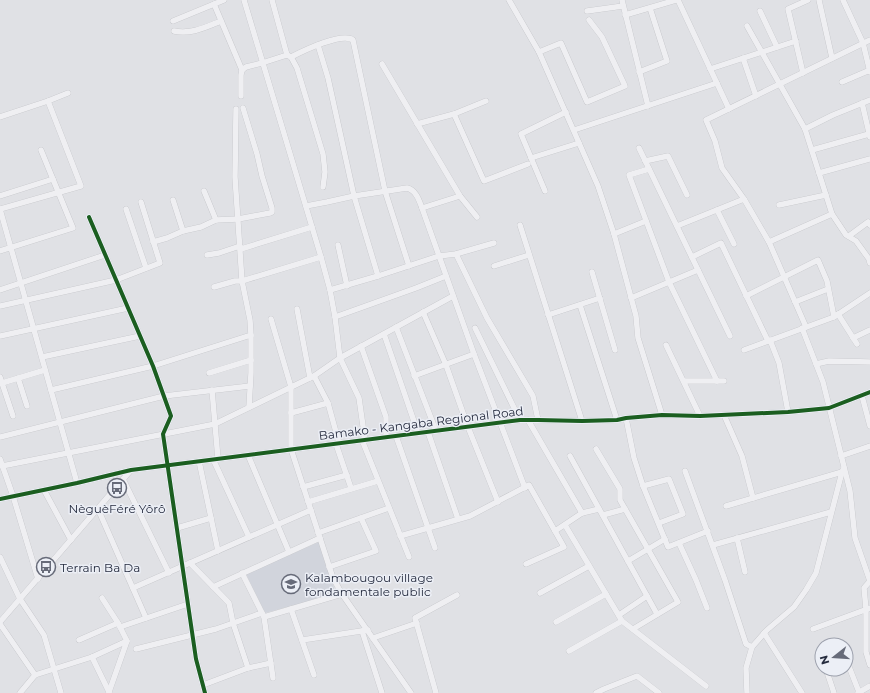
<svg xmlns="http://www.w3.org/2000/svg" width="870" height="693" font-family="Montserrat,sans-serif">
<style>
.built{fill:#d1d4dc}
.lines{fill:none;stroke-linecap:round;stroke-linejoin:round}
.minor-casing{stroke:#bebfc3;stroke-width:6}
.minor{stroke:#efeff2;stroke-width:5.5}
.cycleway-casing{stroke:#eceff6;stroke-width:6}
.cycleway{stroke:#1b5e20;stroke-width:4}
.labels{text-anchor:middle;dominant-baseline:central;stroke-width:3;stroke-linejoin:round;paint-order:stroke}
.street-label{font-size:12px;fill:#262c3f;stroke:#eceff6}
.poi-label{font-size:12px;fill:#262c3f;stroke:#eceff6;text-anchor:start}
</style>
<rect width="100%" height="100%" fill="#e0e1e5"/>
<polygon class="built" points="319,542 336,594 265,613 246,574"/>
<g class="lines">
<defs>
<g id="minor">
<polyline points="244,0 321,257 330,290 335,317 340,358 359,398 365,440"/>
<polyline points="509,0 539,52 598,186 614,234 636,316 638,338 662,415"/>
<polyline points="622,0 648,106"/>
<polyline points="678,0 729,109"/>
<polyline points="819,0 832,58"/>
<polyline points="843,0 863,43 870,72"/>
<polyline points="214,4 242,70"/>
<polyline points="587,11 623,6"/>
<polyline points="760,11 777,47"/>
<polyline points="625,15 676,0"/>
<polyline points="173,21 224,0"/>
<polyline points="747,26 805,129 832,214 846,235 856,241 869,259 870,263"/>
<path d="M174,31C190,35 206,27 221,21"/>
<polyline points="318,45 328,78 354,196 378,276"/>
<polyline points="539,52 561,43 587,102 625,86 602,37 589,20"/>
<polyline points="287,55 291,57 297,68 323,154 325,172 323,187"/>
<path d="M291,57C303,51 342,32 353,40L385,191L409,266"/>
<polyline points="743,58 756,96"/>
<polyline points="382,64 460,196 477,217"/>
<polyline points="710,69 796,41"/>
<polyline points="639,72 667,61 650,8"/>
<polyline points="803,73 788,9 808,0"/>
<polyline points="842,82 870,70"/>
<polyline points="241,96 241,75 242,70 246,67 262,63 287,55 272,0"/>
<polyline points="862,103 870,137"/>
<polyline points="236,109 235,177 236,192 242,281 250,320 251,335 251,373 249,407"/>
<polyline points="454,114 484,181 528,164"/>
<polyline points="0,117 48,101 68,93"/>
<polyline points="417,124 454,114 486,101"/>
<polyline points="805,129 833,115 870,100"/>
<polyline points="574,130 717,83"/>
<polyline points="639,148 730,336"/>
<polyline points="812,150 869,134"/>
<polyline points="531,158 579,143"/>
<polyline points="645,161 668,156 687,195"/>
<polyline points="649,169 629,175 669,282 717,381"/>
<polyline points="819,173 870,159"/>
<polyline points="204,191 216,220"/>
<polyline points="545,191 521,134 566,112"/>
<polyline points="0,196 53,179"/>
<polyline points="173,200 183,231"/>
<polyline points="779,205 826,195"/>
<path d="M306,206L327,202L354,196L407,188C416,190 419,200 422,208L474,354L525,488"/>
<polyline points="422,208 460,196"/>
<polyline points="0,209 77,483"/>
<polyline points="0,209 81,186 48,101"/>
<polyline points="126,209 146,268"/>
<polyline points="717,210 734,244"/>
<polyline points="89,217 153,366 171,416 163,434 196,659 205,693"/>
<polyline points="520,225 582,421"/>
<polyline points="677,226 744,199"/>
<polyline points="614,234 646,221"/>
<polyline points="849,236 868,222 870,225"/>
<polyline points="153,242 167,238 183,231 201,227 216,220 238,219 270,213 272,212 272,208 262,176 257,154 243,108"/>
<polyline points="769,242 832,214"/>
<polyline points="338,245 347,286"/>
<polyline points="241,249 312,227"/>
<polyline points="0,251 73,228 41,150"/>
<polyline points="456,254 487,318 533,396 538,420"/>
<polyline points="207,255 219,253 240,246"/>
<polyline points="692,257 721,243 768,341"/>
<polyline points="494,266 529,255"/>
<polyline points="592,272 615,350"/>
<polyline points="214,287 235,281 242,281 321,257"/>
<polyline points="0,290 105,255"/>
<polyline points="330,290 378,276 439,256 456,254 494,243"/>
<polyline points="746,296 818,260 827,281 834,317"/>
<polyline points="631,298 698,270"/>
<polyline points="795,302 828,289"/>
<polyline points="580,305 617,420"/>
<polyline points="0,306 116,280 160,263 141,202"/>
<polyline points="297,309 310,378"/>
<polyline points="423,312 446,365 468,427 498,502"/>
<polyline points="838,314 857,344"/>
<polyline points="548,315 600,298"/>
<polyline points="335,317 416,288 446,276"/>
<polyline points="271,319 291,387 291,449 333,578 342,594 411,693"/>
<polyline points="396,327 436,431"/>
<polyline points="806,327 769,242 744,199 722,168 715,141 706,120 870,40"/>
<polyline points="475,328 520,420"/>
<polyline points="802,328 823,382 850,491 855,538 870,581 864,588 866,609 866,652 870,665"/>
<polyline points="384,334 418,433"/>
<polyline points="0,336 128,308"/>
<polyline points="853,338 870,330"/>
<polyline points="770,340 779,363 788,412"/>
<polyline points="666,345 700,416"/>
<polyline points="361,346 386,417 386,437"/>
<polyline points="744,350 834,317 870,293"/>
<polyline points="42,357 140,336"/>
<polyline points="816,364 829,361 870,362"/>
<polyline points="209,373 251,360"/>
<polyline points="314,376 328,403 339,443"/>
<polyline points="414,376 474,354"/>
<polyline points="0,377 13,416"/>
<polyline points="18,378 27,406"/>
<polyline points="684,381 724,381"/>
<polyline points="2,383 45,370"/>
<polyline points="51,390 153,366 251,335"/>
<polyline points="212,390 218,459"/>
<polyline points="862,396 870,426"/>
<polyline points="291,413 328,403"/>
<polyline points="724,415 742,456 753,498"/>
<polyline points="626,418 634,458 643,486 668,547 708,531"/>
<polyline points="528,420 582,513"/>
<polyline points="428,432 458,519"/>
<polyline points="396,436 435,548"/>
<polyline points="0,437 164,396 250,386"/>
<polyline points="362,440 409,557"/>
<polyline points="336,444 351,488"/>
<polyline points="596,449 620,489 620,500 678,602 633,629"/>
<polyline points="248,455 289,552"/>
<polyline points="570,456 657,614"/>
<polyline points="841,456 870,446"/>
<polyline points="0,459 13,496 38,579"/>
<polyline points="213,459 249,537"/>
<polyline points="199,461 218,551"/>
<polyline points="2,466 215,424 314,376 340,358 453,296"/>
<polyline points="685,471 725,580 746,644 752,647"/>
<polyline points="123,479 169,573"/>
<polyline points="643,486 669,479 683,514 659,523"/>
<polyline points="303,487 347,475"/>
<polyline points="44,490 71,540"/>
<polyline points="0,499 77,483 131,470 520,420 538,420 582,421 617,420 626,418 662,415 700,416 788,412 829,408 870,392"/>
<polyline points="308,502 378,481"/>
<polyline points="726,506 842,472"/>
<polyline points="98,509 146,618"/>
<polyline points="603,515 625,509"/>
<polyline points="565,525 622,621 706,686"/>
<polyline points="177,528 211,518"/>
<polyline points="555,531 582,513 599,509"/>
<polyline points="318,533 389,508"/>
<polyline points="400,536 470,516 529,485 564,547 526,564"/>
<polyline points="737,538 745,572"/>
<polyline points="679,543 696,580 707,608"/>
<polyline points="713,545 831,512"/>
<polyline points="0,557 20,599 44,635 61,693"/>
<polyline points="628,561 665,539"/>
<polyline points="190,563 229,603 233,623 248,668"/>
<polyline points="329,567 376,551 361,518"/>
<polyline points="242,573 264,617 273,678"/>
<polyline points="213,587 320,538"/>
<polyline points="133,588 311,510"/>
<polyline points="540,593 589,566"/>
<polyline points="102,598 118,623 127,641 109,692"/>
<polyline points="291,609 314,675"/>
<polyline points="619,615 647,596"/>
<polyline points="264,617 342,594"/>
<polyline points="0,622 131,470"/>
<polyline points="556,622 606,594"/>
<polyline points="0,624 35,675"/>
<polyline points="120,627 188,604"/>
<polyline points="813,629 870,608"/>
<polyline points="362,631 382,693"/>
<polyline points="764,633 802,693"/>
<polyline points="373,638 417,623"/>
<polyline points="79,640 118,623"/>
<polyline points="302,640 368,630"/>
<polyline points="136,649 216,629 262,613"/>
<polyline points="569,651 622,621"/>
<polyline points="92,657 109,692"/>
<polyline points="846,659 859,692"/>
<polyline points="826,669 834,693"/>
<polyline points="203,685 248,668 271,663"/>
<polyline points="20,693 35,675 92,657 127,641"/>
<polyline points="436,693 415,618 457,595"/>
<polyline points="596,693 604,689 637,676 659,693"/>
<polyline points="747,693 746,668 752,647 767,630 794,607 806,590 816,573 842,472 844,468"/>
<polyline points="858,693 870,686"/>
</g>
</defs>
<use href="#minor" class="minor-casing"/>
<use href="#minor" class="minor"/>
<defs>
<g id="cycleway">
<polyline points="89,217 153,366 171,416 163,434 196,659 205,693"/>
<polyline points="0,499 77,483 131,470 520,420 538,420 582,421 617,420 626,418 662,415 700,416 788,412 829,408 870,392"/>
</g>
</defs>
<use href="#cycleway" class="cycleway-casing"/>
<use href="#cycleway" class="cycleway"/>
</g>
<defs>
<symbol id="bus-ring" viewBox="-11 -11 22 22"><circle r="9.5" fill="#eceff6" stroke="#676b79" stroke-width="1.5"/><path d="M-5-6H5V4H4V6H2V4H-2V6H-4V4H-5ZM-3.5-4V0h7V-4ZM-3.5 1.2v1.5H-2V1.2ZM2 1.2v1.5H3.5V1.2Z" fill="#676b79"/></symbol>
<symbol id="school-ring" viewBox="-11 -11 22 22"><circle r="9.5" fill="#eceff6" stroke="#676b79" stroke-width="1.5"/><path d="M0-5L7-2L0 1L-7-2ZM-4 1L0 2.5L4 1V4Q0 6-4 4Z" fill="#676b79"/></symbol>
</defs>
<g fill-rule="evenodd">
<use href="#bus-ring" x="106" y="477" width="22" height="22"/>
<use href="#bus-ring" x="35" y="556" width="22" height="22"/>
<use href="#school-ring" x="280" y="573" width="22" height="22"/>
</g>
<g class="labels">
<g class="street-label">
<text transform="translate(421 423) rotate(-7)">Bamako - Kangaba Regional Road</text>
</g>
<g class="poi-label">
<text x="117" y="508" text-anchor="middle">NèguèFéré Yôrô</text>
<text x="60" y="567">Terrain Ba Da</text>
<text x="305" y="577">Kalambougou village<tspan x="305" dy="14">fondamentale public</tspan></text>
</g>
</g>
<g transform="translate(834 657) rotate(253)"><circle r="19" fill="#eceff6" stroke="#9da1ad"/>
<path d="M0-3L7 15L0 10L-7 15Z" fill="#676b79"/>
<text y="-6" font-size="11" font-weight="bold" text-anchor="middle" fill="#262c3f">N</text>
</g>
</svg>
